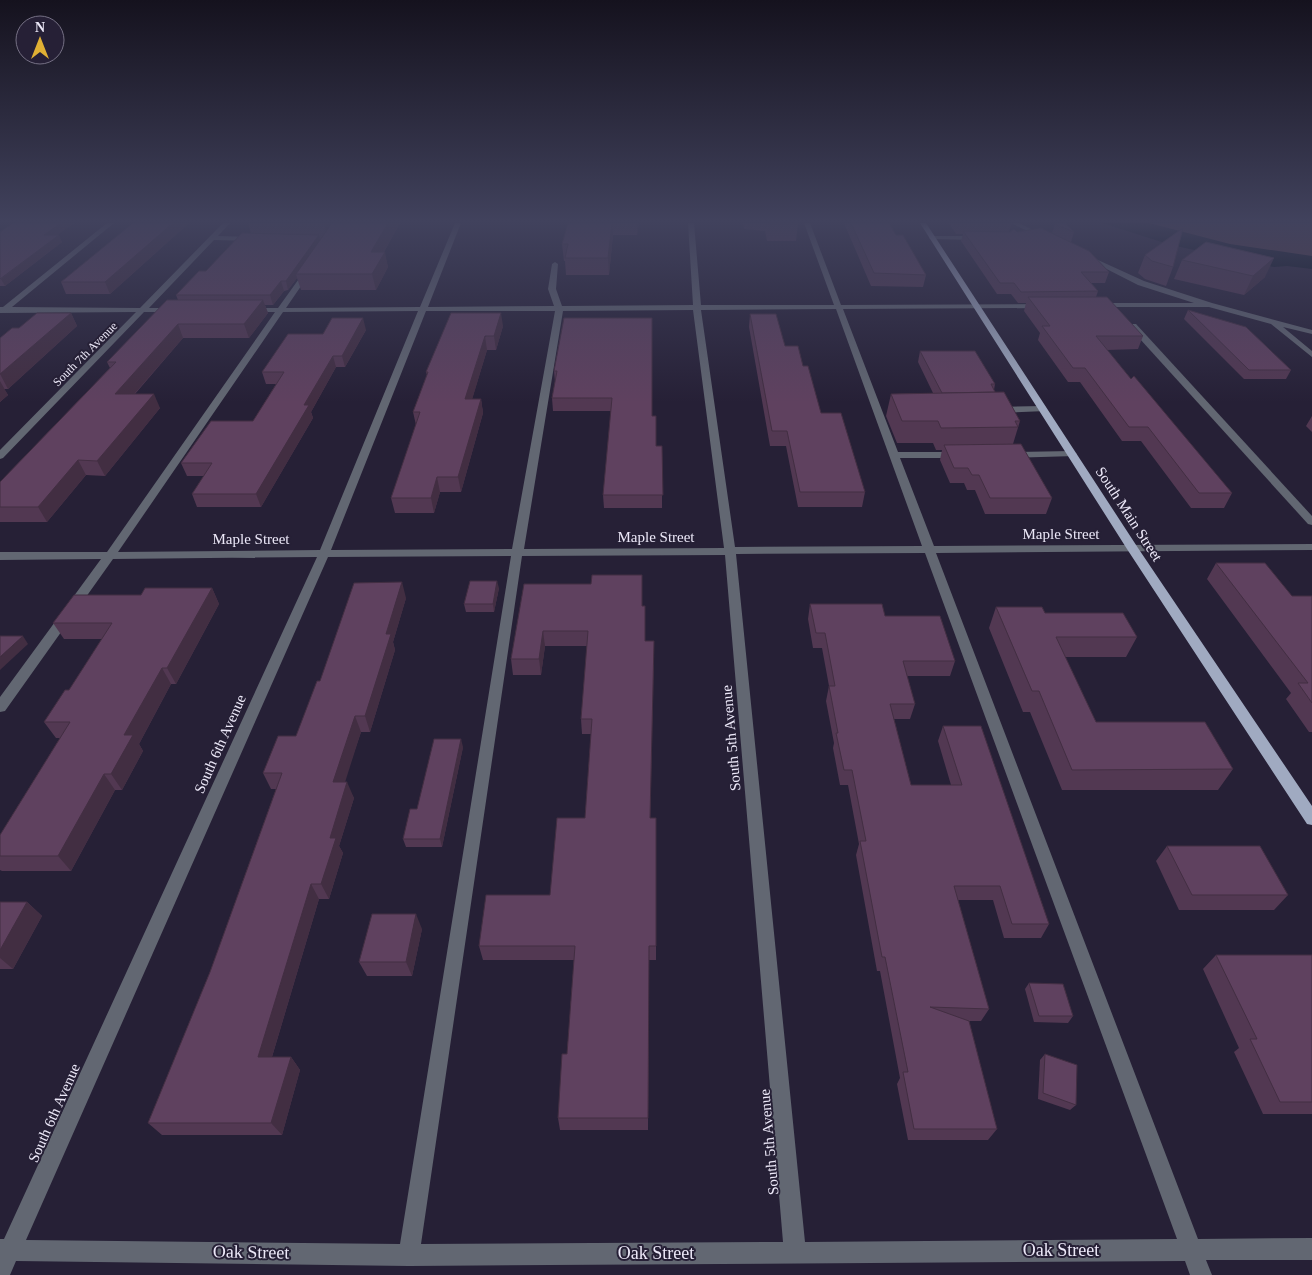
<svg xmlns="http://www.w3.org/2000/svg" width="1312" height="1275" font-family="Georgia,serif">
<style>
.green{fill:#5a3c46}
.water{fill:#000c18}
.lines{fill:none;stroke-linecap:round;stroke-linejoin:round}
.minor{fill:#626772;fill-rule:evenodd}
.major{fill:#a0aac1;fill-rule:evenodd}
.wall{fill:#523852}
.shaded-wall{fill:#422e42}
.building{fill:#5f415f;stroke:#422e42}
.labels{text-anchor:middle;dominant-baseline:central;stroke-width:4;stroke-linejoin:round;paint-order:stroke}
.far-street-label{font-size:12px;fill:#ece8f8;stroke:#262036}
.street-label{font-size:15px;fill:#ece8f8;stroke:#262036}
.near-street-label{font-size:18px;fill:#ece8f8;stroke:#262036}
</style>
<rect width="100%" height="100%" fill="#262036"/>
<polygon class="green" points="1145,223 1312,223 1312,257 1224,244"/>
<polygon class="water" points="1102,223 1149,223 1230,244 1312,256 1312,269 1287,266 1274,267 1171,245"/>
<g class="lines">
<g class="minor">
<polygon points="107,223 114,223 12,307 140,308 223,223 230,223 218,236 253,237 256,239 253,241 214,240 149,308 177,308 177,312 144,312 3,458 0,459 0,450 136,312 0,313 0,307 3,307"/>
<path d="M455,223H461L428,307L554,306L548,289L552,264L555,262L558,264L556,289L562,306L693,305L688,223H694L701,305H834L804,223H810L841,305L1044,304V308H1041L843,309L898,452H957L962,455L957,458H900L934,546L1312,544V550L936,553L1198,1239L1312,1238V1260H1206L1212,1275H1190L1185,1261L409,1266L16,1261L10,1275H0V1239H4L317,557L113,559L5,711L0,712V697L101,559L0,560V552H107L275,312H248V308H278L306,269L308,268L312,270L286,308L420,307ZM836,309L922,546L735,547L701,310ZM693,310L724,548L524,549L563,311ZM418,311L320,550L118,552L283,312ZM426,311H555L512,549L331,550ZM925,553L1177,1239L805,1242L736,554ZM725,555L783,1242L421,1244L522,556ZM511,556L400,1244L26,1240L328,557Z"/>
<polygon points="1011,223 1019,223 1047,237 1042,238"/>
<polygon points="932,236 977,236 980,238 977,240 930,239 929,238"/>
<polygon points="1087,255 1144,281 1212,303 1312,330 1312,334 1283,327 1312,351 1312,357 1271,324 1209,307 1096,307 1096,303 1194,303 1138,285 1085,258 1085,256"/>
<polygon points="1130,324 1136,324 1312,516 1312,525 1308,524 1130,328"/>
<polygon points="1043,406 1046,407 1046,411 998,413 993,410 998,407"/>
<polygon points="1072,451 1077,454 1075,456 1012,458 1007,455 1012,452"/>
</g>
<polygon class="major" points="920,223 926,223 1138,548 1312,806 1312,825 1307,824 1127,549"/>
</g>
<g class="wall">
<polygon points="13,223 74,223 57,235 62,242 5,286 0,286 0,232"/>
<polygon points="133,223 189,223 110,294 66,294 61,282"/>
<polygon points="248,223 400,223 384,252 388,267 376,290 301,290 297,278 288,290 284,291 273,305 265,305 268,313 249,338 183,338 135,394 160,408 105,476 86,475 47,522 0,522 0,482 110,368 107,362 178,300 176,295 251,234"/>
<polygon points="568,223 639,223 637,235 613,235 609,275 566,275 565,261 564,261 562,244"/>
<polygon points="743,223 798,223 796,241 767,241 765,231 744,229"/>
<polygon points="844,223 889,223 896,235 926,275 923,287 871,286"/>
<polygon points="949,223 1012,223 1009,232 1052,233 1055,224 1074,232 1071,242 1109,272 1105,283 1091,283 1098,291 1096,297 1143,336 1138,349 1107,350 1131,379 1232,493 1224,508 1191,508 1141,441 1122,441 1080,382 1068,382 1038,340 1040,333 1024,311 1026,303 1018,303 1011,294 997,294 961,241 963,234 956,234"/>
<polygon points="1145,255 1173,267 1166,286 1145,279 1138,273"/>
<polygon points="1182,260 1265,277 1244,295 1174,279"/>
<polygon points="1188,310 1291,370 1286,379 1244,379 1184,319"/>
<polygon points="71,313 77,326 8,389 4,389 8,395 0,402 0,338 19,328"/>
<polygon points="750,314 785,346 821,413 865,492 862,507 798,507 786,446 770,446 749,327"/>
<polygon points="564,318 652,416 656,446 662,446 662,508 604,508 603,495 611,411 553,411 552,398 555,382 554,371"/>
<polygon points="503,326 496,350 487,350 472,399 481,399 483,413 461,492 440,492 434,513 395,513 391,498 416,425 413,412 427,375 426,372"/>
<polygon points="366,330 345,367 336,367 311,412 313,418 261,507 197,507 192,494 204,476 187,476 181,463 253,421 276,384 266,384 262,372 323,334"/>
<polygon points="920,351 995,384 994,390 995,392 1020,421 1013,444 1052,498 1046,514 985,514 975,490 967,490 964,483 950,483 940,460 942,450 936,450 933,443 897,443 886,416 891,394 933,393 918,362"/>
<polygon points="1312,416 1312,432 1306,426"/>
<polygon points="1216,563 1292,596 1312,596 1312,732 1309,732 1286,699 1291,693 1207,579"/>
<polygon points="524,584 642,606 645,606 645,641 654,641 650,818 656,818 656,960 649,960 648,1130 560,1130 558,1118 567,1054 574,960 483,960 479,946 550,895 585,818 591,734 582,734 581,719 587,646 545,646 541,675 513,675 511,659"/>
<polygon points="212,588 219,604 176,684 171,684 139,744 143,751 122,790 115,790 71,871 2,871 0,870 0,835 60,738 56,738 44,722 69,690 102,639 64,639 53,623 141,595"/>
<polygon points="499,588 494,612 466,612 464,604"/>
<polygon points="406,598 393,642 395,650 370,732 361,732 344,782 354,798 339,846 343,853 329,899 319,899 272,1057 291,1057 300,1070 282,1135 162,1135 148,1123 210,972 276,789 271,789 263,773 296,736 320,681"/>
<polygon points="810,604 885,616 955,661 950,676 907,676 915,704 910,719 894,719 911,785 951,785 938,741 943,726 1049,924 1041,938 1004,938 993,900 958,900 989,1009 981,1021 969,1021 997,1129 988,1140 908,1140 897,1084 900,1078 880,971 877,971 856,855 859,844 848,785 840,785 833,748 834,743 826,701 829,686 822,648 813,648 808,619"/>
<polygon points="996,607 1045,613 1137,637 1126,657 1065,657 1096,722 1233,769 1218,790 1062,790 1030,712 1023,712 989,628"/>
<polygon points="463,747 442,847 406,847 403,839"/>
<polygon points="1167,846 1288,895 1274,910 1179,910 1156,861"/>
<polygon points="0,902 27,902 42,916 13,969 0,969"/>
<polygon points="422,929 412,976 367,976 359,962"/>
<polygon points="1216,955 1312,955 1312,1114 1263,1114 1234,1052 1239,1048 1203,969"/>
<polygon points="1029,983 1073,1016 1068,1023 1034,1022 1025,989"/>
<polygon points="1045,1054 1076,1105 1070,1110 1038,1099 1040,1060"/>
</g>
<g class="shaded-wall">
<polygon points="61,223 74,223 48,242 44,235"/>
<polygon points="173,223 189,223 110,294 105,282"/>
<polygon points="324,223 337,223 327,236"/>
<polygon points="388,223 400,223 375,267 371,252"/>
<polygon points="612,223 613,235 609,275 608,258"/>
<polygon points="637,223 639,223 637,235"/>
<polygon points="59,235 62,242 5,286 1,279"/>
<polygon points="319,235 321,244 296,274 297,278 288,290 286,281"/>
<polygon points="385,252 388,267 376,290 372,274"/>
<polygon points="1274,258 1265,277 1244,295 1253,276"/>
<polygon points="281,281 284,291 273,305 270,295"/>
<polygon points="263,300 268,313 249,338 244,324"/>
<polygon points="71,313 77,326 8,389 0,374"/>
<polygon points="501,313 503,326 496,350 494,336"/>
<polygon points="363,318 366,330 345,367 342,356"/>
<polygon points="178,324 183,338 122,408 115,394"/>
<polygon points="485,336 487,350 468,413 465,399"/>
<polygon points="333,356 336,367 311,412 313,418 261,507 256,494 304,405"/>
<polygon points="0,381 8,395 0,402"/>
<polygon points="154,394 160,408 105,476 97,461"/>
<polygon points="481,399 483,413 461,492 458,477"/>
<polygon points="78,460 86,475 47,522 38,507"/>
<polygon points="437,477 440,492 434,513 431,498"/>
<polygon points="497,581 499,588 494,612 493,604"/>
<polygon points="402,582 406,598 393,642 395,650 370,732 365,716 386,634"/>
<polygon points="212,588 219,604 176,684 167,668"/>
<polygon points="543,631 545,646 541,675 539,659"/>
<polygon points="23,636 28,644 0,670 0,657"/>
<polygon points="654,641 654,657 650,833 650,818"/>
<polygon points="162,668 171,684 139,744 143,751 122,790 111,774 124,735"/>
<polygon points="355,716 361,732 340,798 333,782"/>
<polygon points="461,739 463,747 442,847 440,839"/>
<polygon points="104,774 115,790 71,871 58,856"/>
<polygon points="347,782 354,798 339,846 343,853 329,899 321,884 330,838"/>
<polygon points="311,884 319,899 268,1070 258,1057"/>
<polygon points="27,902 42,916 13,969 0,958 0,950"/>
<polygon points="416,914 422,929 412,976 406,962"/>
<polygon points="291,1057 300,1070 282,1135 271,1123"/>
</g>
<g class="building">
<polygon points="13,223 61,223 44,235 59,235 0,279 0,232"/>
<polygon points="133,223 173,223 105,282 61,282"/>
<polygon points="332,223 388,223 371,252 385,252 372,274 296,274"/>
<polygon points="568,223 612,223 608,258 565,258 568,244 562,244"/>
<rect x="769" y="223" width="29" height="1"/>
<polygon points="851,223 889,223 896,235 903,235 926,275 874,273"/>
<polygon points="1061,223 1065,223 1074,232 1055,224"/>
<polygon points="1041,228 1089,251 1109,272 1081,272 1098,291 1021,292 1014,283 1000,283 963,231 1010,232 1014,229 1017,232"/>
<polygon points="1183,228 1173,267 1152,261 1145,255"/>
<polygon points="242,233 319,235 286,281 281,281 270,295 176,295 199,271 206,271"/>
<polygon points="1206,242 1274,258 1253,276 1182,260"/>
<polygon points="1028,297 1107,297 1143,336 1096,336 1131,379 1134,376 1232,493 1199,493 1148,427 1129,427 1085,368 1073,368 1042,326 1050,326"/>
<polygon points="167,300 263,300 244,324 178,324 115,394 154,394 97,461 78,460 38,507 0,507 0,482 116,362 107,362"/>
<polygon points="1188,310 1246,327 1291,370 1249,370"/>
<polygon points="37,313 71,313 0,374 0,338 12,328 19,328"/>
<polygon points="451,313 501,313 494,336 485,336 465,399 481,399 458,477 437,477 431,498 391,498 420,412 413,412 428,372 426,372"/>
<polygon points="750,314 776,314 785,346 798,346 803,366 808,366 821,413 841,413 865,492 800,492 787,431 772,431"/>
<polygon points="332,318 363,318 342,356 333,356 304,405 309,405 256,494 192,494 212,463 181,463 211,421 253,421 284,372 262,372 288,334 323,334"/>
<polygon points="564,318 652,318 652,416 656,416 656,446 662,446 663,495 603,495 612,398 552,398 557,371 554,371"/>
<polygon points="920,351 975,351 995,384 991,384 995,392 942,393"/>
<polygon points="1004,392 1020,421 1015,421 1018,427 941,428 938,421 902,421 891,394"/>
<polygon points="1021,444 1052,498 990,498 979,475 972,475 968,468 954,468 944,445"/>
<polygon points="1216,563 1265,563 1292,596 1312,596 1312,703 1298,683 1308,683"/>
<polygon points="592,575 642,575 642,606 645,606 645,641 654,641 650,818 656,818 656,946 649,946 648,1118 558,1118 562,1054 567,1054 575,946 479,946 486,895 550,895 557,818 585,818 592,719 581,719 588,631 543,631 539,659 511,659 524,584 591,584"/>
<polygon points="470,581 497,581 493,604 464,604"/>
<polygon points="402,582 386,634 391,634 365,716 355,716 333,782 347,782 330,838 336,838 321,884 311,884 258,1057 291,1057 271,1123 148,1123 210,972 282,773 263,773 278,736 296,736 317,681 320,681 354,583"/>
<polygon points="145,588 212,588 167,668 162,668 124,735 133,735 111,774 104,774 58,856 0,856 0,835 70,722 44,722 65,690 69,690 112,623 53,623 74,595 141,595"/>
<polygon points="810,604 882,604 885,616 940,616 955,661 903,661 915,704 890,704 911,785 962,785 943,726 981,726 1049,924 1012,924 1000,886 954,886 989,1009 930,1007 969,1021 997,1129 914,1129 903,1072 908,1072 885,957 882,957 860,841 866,841 852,770 844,770 836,733 838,733 829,686 835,686 825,633 816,633"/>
<polygon points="996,607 1042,607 1045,613 1123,613 1137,637 1056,637 1096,722 1205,722 1233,769 1072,770 1039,691 1032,691"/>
<polygon points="0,636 23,636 0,657"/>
<polygon points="434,739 461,739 440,839 403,839 410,809 417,809"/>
<polygon points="1167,846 1260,846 1288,895 1192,895"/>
<polygon points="0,902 27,902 0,950"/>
<polygon points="372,914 416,914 406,962 359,962"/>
<polygon points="1216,955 1312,955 1312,1102 1280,1102 1250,1039 1257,1039"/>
<polygon points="1029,983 1063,984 1073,1016 1039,1016"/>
<polygon points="1045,1054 1077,1065 1076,1105 1043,1093"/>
</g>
<linearGradient id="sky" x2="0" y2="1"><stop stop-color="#15121e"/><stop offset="0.55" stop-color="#41425d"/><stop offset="1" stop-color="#41425d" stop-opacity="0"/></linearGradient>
<rect width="1312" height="402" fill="url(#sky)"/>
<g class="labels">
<g class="far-street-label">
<text transform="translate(85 354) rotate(-45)">South 7th Avenue</text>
</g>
<g class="street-label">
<text transform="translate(1129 514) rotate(57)">South Main Street</text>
<text x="1061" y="534">Maple Street</text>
<text x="656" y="537">Maple Street</text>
<text x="251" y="539">Maple Street</text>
<text transform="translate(731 738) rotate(-95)">South 5th Avenue</text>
<text transform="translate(220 744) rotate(-66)">South 6th Avenue</text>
<text transform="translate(54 1113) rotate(-66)">South 6th Avenue</text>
<text transform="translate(769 1142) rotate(-95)">South 5th Avenue</text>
</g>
<g class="near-street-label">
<text x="1061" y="1250">Oak Street</text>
<text transform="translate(251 1252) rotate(1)">Oak Street</text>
<text x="656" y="1253">Oak Street</text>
</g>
</g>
<g transform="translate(40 40)"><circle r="24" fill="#262036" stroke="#757084"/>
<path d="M0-4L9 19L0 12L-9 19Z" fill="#e0b034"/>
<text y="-8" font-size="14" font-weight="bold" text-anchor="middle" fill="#ece8f8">N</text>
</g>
</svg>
